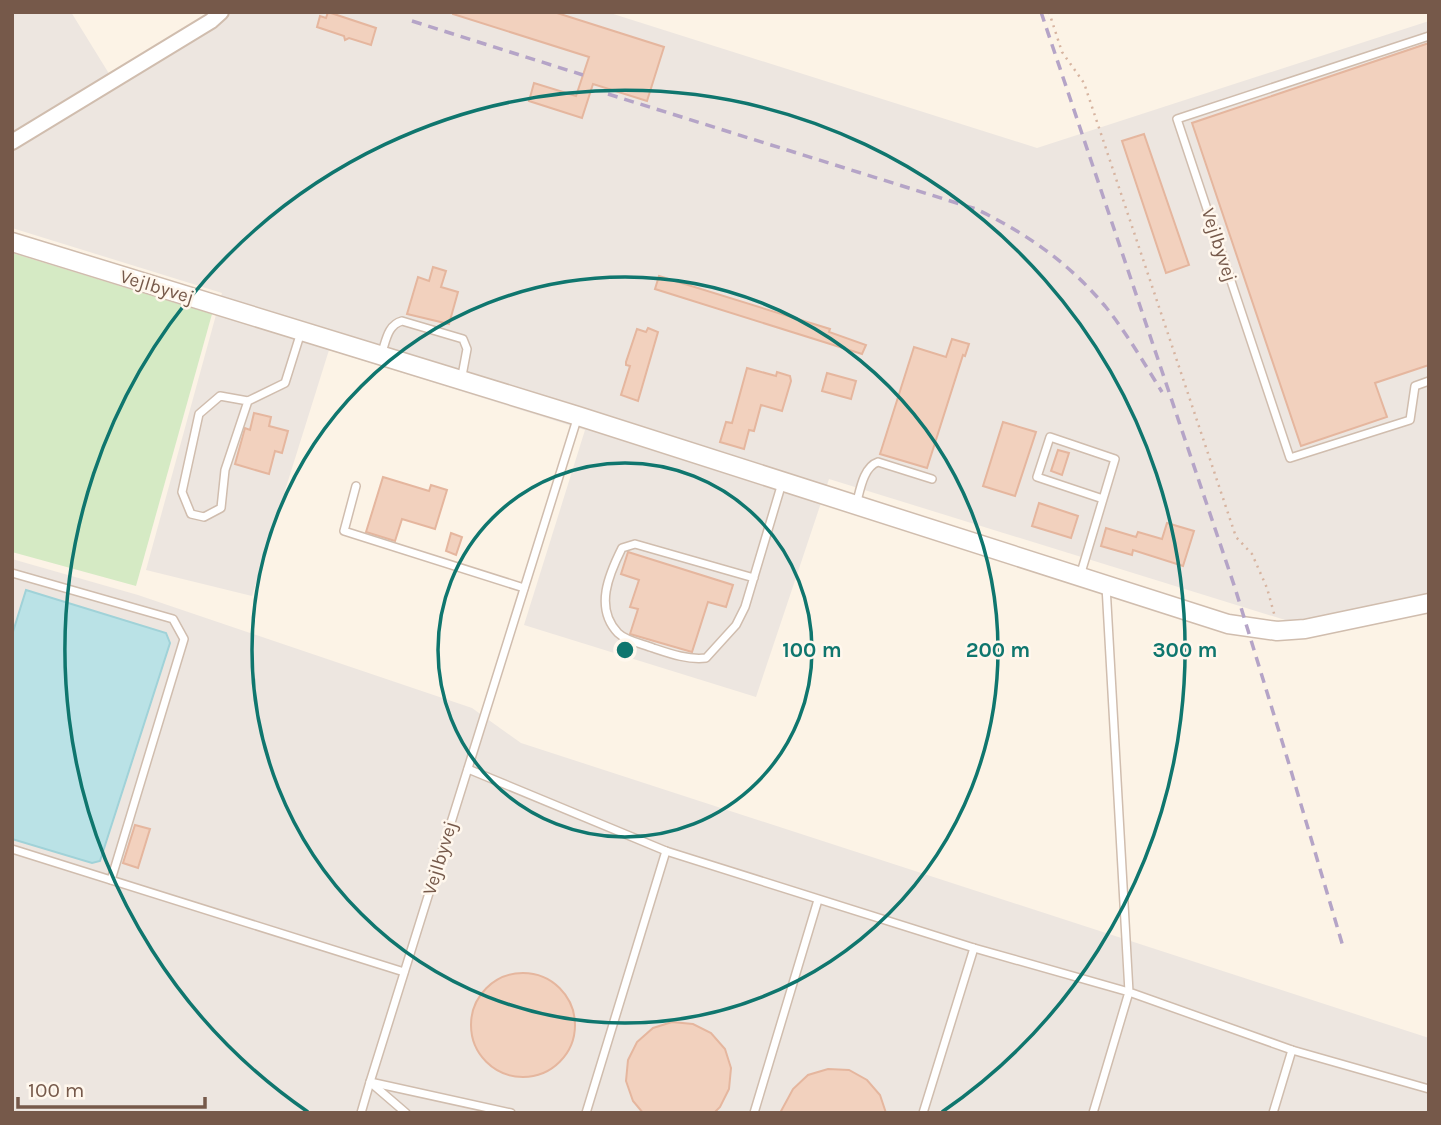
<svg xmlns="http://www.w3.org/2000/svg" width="1441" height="1125" font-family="Karla,sans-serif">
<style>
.industrial{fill:#ede6e0}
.green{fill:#d5eac4}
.water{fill:#bae2e6;stroke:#a0d2d8;stroke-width:2}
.building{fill:#f2d1be;stroke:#e5b69e;stroke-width:2}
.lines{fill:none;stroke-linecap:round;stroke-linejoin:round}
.service-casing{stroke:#d0bdae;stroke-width:10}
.minor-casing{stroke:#d0bdae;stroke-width:18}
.tertiary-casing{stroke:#d0bdae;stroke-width:21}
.path{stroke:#d7b4a0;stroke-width:2.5;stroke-dasharray:2 5;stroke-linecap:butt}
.service{stroke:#fff;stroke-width:7}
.minor{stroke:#fff;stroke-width:14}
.tertiary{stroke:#fff;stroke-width:18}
.rail{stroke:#b5a4c7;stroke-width:3.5;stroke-dasharray:10 7;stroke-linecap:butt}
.ring{fill:none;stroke:#0f766e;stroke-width:3.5}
.labels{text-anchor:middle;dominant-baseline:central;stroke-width:5;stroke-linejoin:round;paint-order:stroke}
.street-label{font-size:19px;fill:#76594a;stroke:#fff7ed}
.centre{fill:#0f766e;stroke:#fff7ed;stroke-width:3.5}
.ring-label{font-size:21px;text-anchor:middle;font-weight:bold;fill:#0f766e;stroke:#fff7ed;stroke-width:5;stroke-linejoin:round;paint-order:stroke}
</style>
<rect width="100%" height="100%" fill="#fcf3e6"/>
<g class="industrial">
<polygon points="12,12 71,12 116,85 205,34 232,12 607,12 1037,148 1429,21 1429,594 1295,623 829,479 756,697 524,625 585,430 329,350 252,596 146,570 222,293 12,228"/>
<polygon points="12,559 138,595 472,708 521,743 1429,1038 1429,1113 12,1113"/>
</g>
<polygon class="green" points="12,253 212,314 136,586 12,552"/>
<polygon class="water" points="26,590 166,633 170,643 100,861 92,863 12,839 12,635"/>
<g class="building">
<polygon points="328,12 376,28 371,45 349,38 345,40 344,36 317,27 320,16 326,18"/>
<polygon points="453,12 554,12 664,47 647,101 593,84 582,118 529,101 534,83 576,96 589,57 453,14"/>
<polygon points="1429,43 1429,365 1375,383 1387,417 1301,446 1192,123"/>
<polygon points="1144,134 1189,265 1166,273 1122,141"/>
<polygon points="433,267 446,271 441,287 458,292 449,324 407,314 418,277 429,281"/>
<polygon points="659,276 830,329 829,332 866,345 862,354 655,289"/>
<polygon points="648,328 658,332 638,401 621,395 630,366 626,365 626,362 637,329 646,332"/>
<polygon points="952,339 969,344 965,356 963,355 927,468 880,454 914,347 946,357"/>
<polygon points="747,368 776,376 777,372 790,376 791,381 782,411 761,405 754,431 749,430 744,449 720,442 726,422 732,423"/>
<polygon points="827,373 856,381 851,399 822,391"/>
<polygon points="254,413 271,417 269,426 288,431 282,453 275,451 269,474 235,464 245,428 250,430"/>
<polygon points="1003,422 1036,432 1015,496 983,486"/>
<polygon points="1058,450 1069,453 1062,475 1051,471"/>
<polygon points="383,477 429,491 431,485 447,490 435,529 402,519 395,541 366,532"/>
<polygon points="1039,503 1078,516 1071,538 1032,526"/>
<polygon points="1167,523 1194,531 1183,566 1133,550 1132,555 1101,546 1106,528 1136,537 1138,532 1162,539"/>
<polygon points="451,533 462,537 456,555 446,551"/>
<polygon points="628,552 733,585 726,607 708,602 692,652 630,634 638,609 630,607 639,580 621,574"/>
<polygon points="135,825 150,829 138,868 123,863"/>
<circle cx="523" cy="1025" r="52"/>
<polygon points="672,1022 693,1024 711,1033 725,1049 731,1068 729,1089 720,1107 714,1113 643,1113 633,1101 626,1081 628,1060 637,1042 653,1028"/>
<polygon points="828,1069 849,1070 867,1080 880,1095 886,1113 780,1113 793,1089 808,1075"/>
</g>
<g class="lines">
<defs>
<g id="service">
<polyline points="1429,36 1177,119 1290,458 1410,420 1415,386 1429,381"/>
<path d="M381,355C386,342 387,325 402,321L463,339L467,349L461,381"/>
<polyline points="248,401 220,396 199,414 182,492 191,514 204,517 221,508 225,470 248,401 285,383 301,332"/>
<polyline points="356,486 344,531 524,588"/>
<path d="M856,505C860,491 863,467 878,462L932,479"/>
<polyline points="12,573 173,619 184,639 111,880"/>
<polyline points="1080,576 1115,459 1050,437 1037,477 1103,499"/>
<path d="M754,578L635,544L622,548C609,574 594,608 618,633C626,641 643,644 653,648C671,654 688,660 706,658L736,625L745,607L782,483"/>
<polyline points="1106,586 1129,992 1292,1050 1429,1089"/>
<polyline points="468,769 666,851 974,948 1129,992 1093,1113"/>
<polyline points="12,849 404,972"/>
<polyline points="361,1113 370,1082 511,1113"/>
<polyline points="406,1113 370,1082 578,416"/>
<polyline points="586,1113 666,851"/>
<polyline points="754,1113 818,900"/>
<polyline points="923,1113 974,948"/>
<polyline points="1273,1113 1292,1050"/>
</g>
<polyline id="minor" points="12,142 211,21 221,12"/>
<polyline id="tertiary" points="12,242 578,416 1228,624 1277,631 1305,629 1429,603"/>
</defs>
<use href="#service" class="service-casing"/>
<use href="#minor" class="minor-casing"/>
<use href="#tertiary" class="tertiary-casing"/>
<polyline class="path" points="1049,12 1062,52 1084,83 1236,537 1252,554 1267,588 1275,617"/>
<use href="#service" class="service"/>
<use href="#minor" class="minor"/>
<use href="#tertiary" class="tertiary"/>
<g class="rail">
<polyline points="1041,12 1235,588 1289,764 1344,950"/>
<polyline points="412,21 583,75"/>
<path d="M608,94L976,209C1026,233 1069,263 1105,306C1126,332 1144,363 1162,392"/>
</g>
</g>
<g class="ring">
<circle cx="625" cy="650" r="187"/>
<circle cx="625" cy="650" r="373"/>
<path d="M308 1112A560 560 0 1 1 942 1112"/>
</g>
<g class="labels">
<g class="street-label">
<text transform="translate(1219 245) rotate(72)">Vejlbyvej</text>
<text transform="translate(157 287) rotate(17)">Vejlbyvej</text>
<text transform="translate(440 858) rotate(-73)">Vejlbyvej</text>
</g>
</g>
<circle cx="625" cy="650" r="10" class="centre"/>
<g class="ring-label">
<text x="812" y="657">100 m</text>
<text x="998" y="657">200 m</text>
<text x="1185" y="657">300 m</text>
</g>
<rect width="1441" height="1125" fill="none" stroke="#76594a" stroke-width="28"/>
<path d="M18 1097v10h187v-10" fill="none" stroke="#76594a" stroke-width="3.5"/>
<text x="28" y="1097" font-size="21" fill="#76594a" stroke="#fff7ed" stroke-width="5" paint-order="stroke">100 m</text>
</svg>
